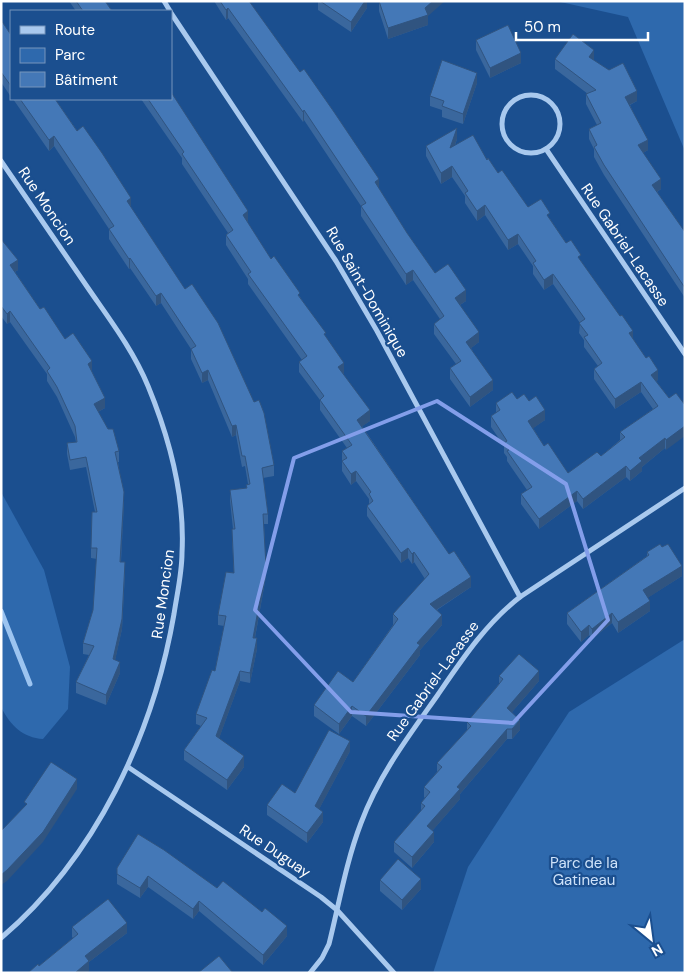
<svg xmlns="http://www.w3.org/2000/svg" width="686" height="974" font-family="'DM Sans',sans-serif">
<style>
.green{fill:#2e69ad}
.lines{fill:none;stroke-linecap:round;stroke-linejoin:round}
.stream{stroke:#9cc4f0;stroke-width:5}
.minor{stroke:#a9c9ee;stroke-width:5}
.wall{fill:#3a679d}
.shaded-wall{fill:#305480}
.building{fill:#4478b7;stroke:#305480}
.marked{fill:none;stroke:#839eea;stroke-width:4;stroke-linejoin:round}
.labels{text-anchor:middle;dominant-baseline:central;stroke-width:4.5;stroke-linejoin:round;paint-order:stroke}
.street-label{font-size:15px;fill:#fff;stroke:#1b4f8f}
.park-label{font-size:15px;fill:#cfe3fa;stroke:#1b4f8f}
</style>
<rect width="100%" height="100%" fill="#1b4f8f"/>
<g class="green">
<polygon points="556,1 685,1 685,151 628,17"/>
<path d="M1,492L44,570L70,667L68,709L43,739C23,738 10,725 1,707Z"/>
<polygon points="685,639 685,973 433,973 468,867 569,712"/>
</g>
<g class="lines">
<polyline class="stream" points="1,611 30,684"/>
<g class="minor">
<polyline points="164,1 170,11"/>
<polyline points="171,13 336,261 377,331 520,597"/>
<circle cx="531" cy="124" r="29"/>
<polyline points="546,149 685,354"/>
<path d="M1,161C30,204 59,246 88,288C110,320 133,350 148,386C169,437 185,497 182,553C182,573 177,594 174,614C153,735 96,857 1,938"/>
<polyline points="128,767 321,897 337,910 394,973"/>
<path d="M310,973L322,958L329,944C339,904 346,862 361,823C379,775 408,737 437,696C461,661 486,623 520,597L685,488"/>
</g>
</g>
<g class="wall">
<polygon points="69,1 105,1 112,11 76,11"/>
<polygon points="214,1 249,1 379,189 407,233 435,273 466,301 460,305 479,342 471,348 493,390 470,407 450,379 450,368 456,364 434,334 434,324 440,319 413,280 406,285 361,216 361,206 304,120 303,122 228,18 226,20"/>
<polygon points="318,1 367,1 367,8 351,32 318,10"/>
<polygon points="379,1 428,16 428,25 388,39 379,11"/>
<polygon points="1,20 11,35 11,97 1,82"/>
<polygon points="476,40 521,63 490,78 476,50"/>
<polygon points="555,59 594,61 637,101 630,105 648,150 643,153 661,189 657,192 685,232 685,298 604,175 594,157 594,149 589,139 589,129 597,125 586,104 586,94 588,94 555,69"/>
<polygon points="477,83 463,124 442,117 442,110 430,106 430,96"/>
<polygon points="13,99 55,99 131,208 274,465 274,476 263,478 268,514 268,524 264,524 266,576 255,638 257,649 250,683 240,681 219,738 244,767 227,790 184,760 184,750 201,726 196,724 196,714 215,671 224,626 218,625 218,615 234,573 232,540 232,529 233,529 230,501 230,490 246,488 248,484 245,466 242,467 236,435 232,437 208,380 202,383 191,359 191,349 161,303 156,306 130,268 129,269 109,239 109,229 54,146 49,151"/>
<polygon points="141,99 171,99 248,221 247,222 271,259 300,297 326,338 344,373 343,374 370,421 362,426 471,587 437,610 442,625 420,650 420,655 366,726 352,716 339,734 314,716 314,705 353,682 393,625 393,614 425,579 414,562 412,564 408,558 401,563 367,516 367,506 369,504 369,499 356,481 351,485 342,471 342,451 347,448 320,410 320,400 299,372 299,362 302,360 248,284 248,279 226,245 226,235 228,233 182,164 182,158"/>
<polygon points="457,139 455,145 487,160 528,207 550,219 566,243 581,261 633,339 658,380 656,381 669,398 666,450 665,448 642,467 642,471 630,481 626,477 583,509 577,501 539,529 521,504 521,494 527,490 507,461 507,457 504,453 504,446 491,427 491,416 496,413 496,403 517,399 529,401 545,420 533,428 544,446 568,473 601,456 620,440 620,432 653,409 641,392 615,409 594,379 594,369 598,366 584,347 584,340 579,333 580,323 553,284 544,290 533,274 533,266 518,244 508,250 485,215 477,221 465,203 465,196 452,177 441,184 426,156 426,146"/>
<polygon points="1,239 18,270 15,272 40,309 92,371 92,372 105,408 98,412 119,451 119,462 118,462 124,502 121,562 125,572 122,629 115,660 120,673 106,705 76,693 76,682 89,655 83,654 83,643 93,610 97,559 91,558 91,548 95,512 86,467 70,470 67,454 67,443 76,442 75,437 57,397 47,381 47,374 10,322 7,324 1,316"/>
<polygon points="647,552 682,576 647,598 650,611 618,633 612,623 592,639 589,635 581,642 567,624 567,613 647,556"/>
<polygon points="499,676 539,681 512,712 520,730 512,739 507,739 460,794 460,799 432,831 434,842 412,868 394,852 394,842 421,811 421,803 425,798 424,797 424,787 437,772 437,763 467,730 467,722 499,684"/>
<polygon points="350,751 319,809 323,822 307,843 267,815 267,805 295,793"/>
<polygon points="117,868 217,888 287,936 263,965 199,911 193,919 148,887 140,898 117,884"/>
<polygon points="380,880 421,889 402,910 380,891"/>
<polygon points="72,927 127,933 89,962 89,971 39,966 73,938 72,937"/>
</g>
<g class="shaded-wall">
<polygon points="365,1 367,1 367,8 351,32 351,22"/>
<polygon points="433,1 445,1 428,16 428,25 388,39 388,28 425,8"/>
<polygon points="228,8 228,18 226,20 226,10"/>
<polygon points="594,50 594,61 589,57"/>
<polygon points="521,53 521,63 490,78 490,68"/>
<polygon points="477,73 477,83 463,124 463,114"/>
<polygon points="637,91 637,101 625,107 625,97"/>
<polygon points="304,110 304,120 303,122 303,112"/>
<polygon points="457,128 457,139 450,158 450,148"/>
<polygon points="54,136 54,146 49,151 49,140"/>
<polygon points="648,140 648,150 638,156 638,145"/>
<polygon points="452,166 452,177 441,184 441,173"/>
<polygon points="379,179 379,190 375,182"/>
<polygon points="661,179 661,189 652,195 652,185"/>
<polygon points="131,198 131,208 127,201"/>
<polygon points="485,205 485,215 477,221 477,211"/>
<polygon points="248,211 248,221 243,225 243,215"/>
<polygon points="518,234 518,244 508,250 508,240"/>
<polygon points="130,258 130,268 129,269 129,259"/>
<polygon points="18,260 18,270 10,275 10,265"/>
<polygon points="413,270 413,280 406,285 406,274"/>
<polygon points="553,274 553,284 544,290 544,280"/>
<polygon points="466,290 466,301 455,308 455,298"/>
<polygon points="161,293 161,303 156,306 156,296"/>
<polygon points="10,311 10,322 7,324 7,314"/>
<polygon points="633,331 633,341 629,333"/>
<polygon points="479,332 479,342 466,352 466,342"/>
<polygon points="92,361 92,371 88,374 88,364"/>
<polygon points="344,363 344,373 338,377 338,367"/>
<polygon points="208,370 208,380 202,383 202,373"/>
<polygon points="658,370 658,380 651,385 651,375"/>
<polygon points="493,380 493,390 470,407 470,397"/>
<polygon points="641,382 641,392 615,409 615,399"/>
<polygon points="105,398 105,408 94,414 94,404"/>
<polygon points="370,410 370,421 357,430 357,420"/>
<polygon points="545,410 545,420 528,432 528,421"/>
<polygon points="236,425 236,435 232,437 232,426"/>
<polygon points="685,426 685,436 666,450 666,440"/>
<polygon points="665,438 665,448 642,467 642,471 630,481 630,471 639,458"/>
<polygon points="626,466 626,477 583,509 583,499"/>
<polygon points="356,471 356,481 351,485 351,474"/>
<polygon points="577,491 577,501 539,529 539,519"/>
<polygon points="124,492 124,502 120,572 120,562"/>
<polygon points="408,548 408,558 401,563 401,553"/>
<polygon points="414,552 414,562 412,564 412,554"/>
<polygon points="125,562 122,629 113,670 113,659"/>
<polygon points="266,566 266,576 253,648 253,638"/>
<polygon points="682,566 682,576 643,601 643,590"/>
<polygon points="471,577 471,587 430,614 430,604"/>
<polygon points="650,601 650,611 618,633 618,622"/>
<polygon points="612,613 612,623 592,639 592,629"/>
<polygon points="442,615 442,625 420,650 420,655 366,726 366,716 417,643"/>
<polygon points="589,625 589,635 581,642 581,632"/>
<polygon points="257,638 257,649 250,683 250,673"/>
<polygon points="120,662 120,673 106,705 106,695"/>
<polygon points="240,671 240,681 216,747 216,736"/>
<polygon points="539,671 539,681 507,718 507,708"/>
<polygon points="352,706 352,716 339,734 339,724"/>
<polygon points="520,720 520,730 512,739 512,729"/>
<polygon points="507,729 507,739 460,794 460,799 427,837 427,826 457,787"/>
<polygon points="350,741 350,751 315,817 315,806"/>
<polygon points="244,756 244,767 227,790 227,780"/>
<polygon points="77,779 77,789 43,842 7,881 1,885 1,875"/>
<polygon points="323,812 323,822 307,843 307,833"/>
<polygon points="434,832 434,842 412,868 412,857"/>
<polygon points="148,876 148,887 140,898 140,888"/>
<polygon points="421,879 421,889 402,910 402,900"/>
<polygon points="199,901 199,911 193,919 193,909"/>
<polygon points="127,923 127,933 89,962 89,971 87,973 75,973 85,956"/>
<polygon points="287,926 287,936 263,965 263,955"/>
</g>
<g class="building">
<polygon points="76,1 105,1 112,11 83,11"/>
<polygon points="220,1 249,1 300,72 304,69 334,112 379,179 375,182 407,233 435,273 448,264 466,290 455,298 479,332 466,342 493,380 470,397 450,368 461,361 434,324 444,316 413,270 406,274 361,206 366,203 304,110 303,112 228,8 226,10"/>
<polygon points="320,1 365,1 351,22"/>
<polygon points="379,1 433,1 425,8 428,15 388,28"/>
<polygon points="1,20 11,35 11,86 1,72"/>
<polygon points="508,25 521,53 490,68 476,40"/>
<polygon points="573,34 594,50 589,57 609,70 623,63 637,91 625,97 648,140 638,145 661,179 652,185 685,232 685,288 604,165 594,147 597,145 589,129 601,123 586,94 596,90 555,59"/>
<polygon points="442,60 477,73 463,114 442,106 444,101 430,96"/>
<polygon points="171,92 248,211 243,215 271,259 274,256 300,293 298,295 326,333 324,334 344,363 338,367 370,410 357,420 449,554 454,551 471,577 430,604 442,615 417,643 420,645 366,716 352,706 339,724 314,705 338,671 353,682 398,619 393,614 429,574 414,552 412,554 408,548 401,553 367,506 373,501 369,494 371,492 356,471 351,474 342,461 347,458 342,451 352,445 320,400 324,396 299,362 307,356 248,274 251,272 226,235 233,230 182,154 184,152 148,99 171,99"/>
<polygon points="20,99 55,99 77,131 83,126 102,153 131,198 127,201 185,289 192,284 218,323 254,402 259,400 264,413 274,465 262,468 268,514 263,514 266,566 253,638 257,638 250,673 240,671 216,736 244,756 227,780 184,750 207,718 196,714 212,670 215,671 226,616 218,615 226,572 234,573 232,529 235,529 230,490 247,488 246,485 250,484 245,456 242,456 236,425 232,426 208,370 202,373 191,349 196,346 161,293 156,296 130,258 129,259 109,229 114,226 54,136 49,140"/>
<polygon points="457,128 450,148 473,135 487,160 488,158 498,173 502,170 528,207 541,199 550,213 547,215 566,243 571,240 581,255 578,257 620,316 622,315 633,331 629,333 646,358 649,356 658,370 651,375 669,398 676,393 685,405 685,426 666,440 665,438 639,458 642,461 630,471 626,466 583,499 577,491 539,519 521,494 532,487 507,451 509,450 504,443 507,441 491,416 500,410 496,403 512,392 517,399 524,394 529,401 536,396 545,410 528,421 544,446 548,443 568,473 597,452 601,456 625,437 620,432 658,406 641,382 615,399 594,369 602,363 584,337 588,335 579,323 585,319 553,274 544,280 533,263 536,261 518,234 508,240 485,205 477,211 465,193 468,191 452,166 441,173 426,146"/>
<polygon points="1,239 18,260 10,265 40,309 44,307 65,339 73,333 92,361 88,364 105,398 94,404 108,429 113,429 119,451 115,452 124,492 120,562 125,562 122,619 113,659 120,662 106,695 76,682 94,646 83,643 93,610 97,548 91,548 92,512 97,512 86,457 70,460 67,443 77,442 75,426 57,387 47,371 50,368 10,311 7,314 1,306"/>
<polygon points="660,544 662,547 668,544 682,566 643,590 650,601 618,622 612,613 592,629 589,625 581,632 567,613 649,555 647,552"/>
<polygon points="519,654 539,671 507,708 520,720 512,729 507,729 457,787 460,789 427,826 434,832 412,857 394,842 425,806 421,803 430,792 424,787 442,767 437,763 471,726 467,722 496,688 503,679 499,676"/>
<polygon points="329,730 350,741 315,806 323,812 307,833 267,805 282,784 295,793"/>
<polygon points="51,762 77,779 43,832 7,870 1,875 1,831 27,804 24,802"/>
<polygon points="138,834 164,850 217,888 223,881 262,912 265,908 287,926 263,955 199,901 193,909 148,876 140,888 117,874 117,868"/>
<polygon points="398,859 421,879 402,900 380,880"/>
<polygon points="108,899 127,923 85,956 89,961 75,973 28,973 38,964 39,966 78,934 72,927"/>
<polygon points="219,956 233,973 198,973"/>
</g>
<path class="marked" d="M437,401L566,484L608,620L513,723L351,712L255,610L294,458Z"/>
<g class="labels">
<g class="street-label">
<text transform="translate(47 206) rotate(56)">Rue Moncion</text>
<text transform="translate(625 245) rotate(56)">Rue Gabriel-Lacasse</text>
<text transform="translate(367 292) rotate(60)">Rue Saint-Dominique</text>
<text transform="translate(163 594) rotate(-82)">Rue Moncion</text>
<text transform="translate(433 681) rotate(-54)">Rue Gabriel-Lacasse</text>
<text transform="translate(275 851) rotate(34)">Rue Duguay</text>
</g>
<g class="park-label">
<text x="584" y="863">Parc de la<tspan x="584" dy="17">Gatineau</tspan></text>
</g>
</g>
<rect width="686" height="974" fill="none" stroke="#ffffff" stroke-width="5"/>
<rect x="10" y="10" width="162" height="90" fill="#1b4f8f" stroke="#7695bc"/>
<rect x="20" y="26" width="25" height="8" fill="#a9c9ee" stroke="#7695bc"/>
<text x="55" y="35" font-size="15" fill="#ffffff">Route</text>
<rect x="20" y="48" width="25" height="15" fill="#2e69ad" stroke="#7695bc"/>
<text x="55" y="60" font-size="15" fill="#ffffff">Parc</text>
<rect x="20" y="72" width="25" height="15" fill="#4478b7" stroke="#7695bc"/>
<text x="55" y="85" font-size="15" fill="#ffffff">Bâtiment</text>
<g transform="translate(651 939) rotate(151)" stroke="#1b4f8f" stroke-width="4" paint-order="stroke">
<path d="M0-4L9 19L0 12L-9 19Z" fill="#ffffff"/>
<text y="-8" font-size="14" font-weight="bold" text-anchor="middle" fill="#ffffff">N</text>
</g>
<path d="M516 32v8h132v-8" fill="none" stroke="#ffffff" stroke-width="2.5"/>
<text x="524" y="32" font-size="15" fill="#ffffff" stroke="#1b4f8f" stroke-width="4" paint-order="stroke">50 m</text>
</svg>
